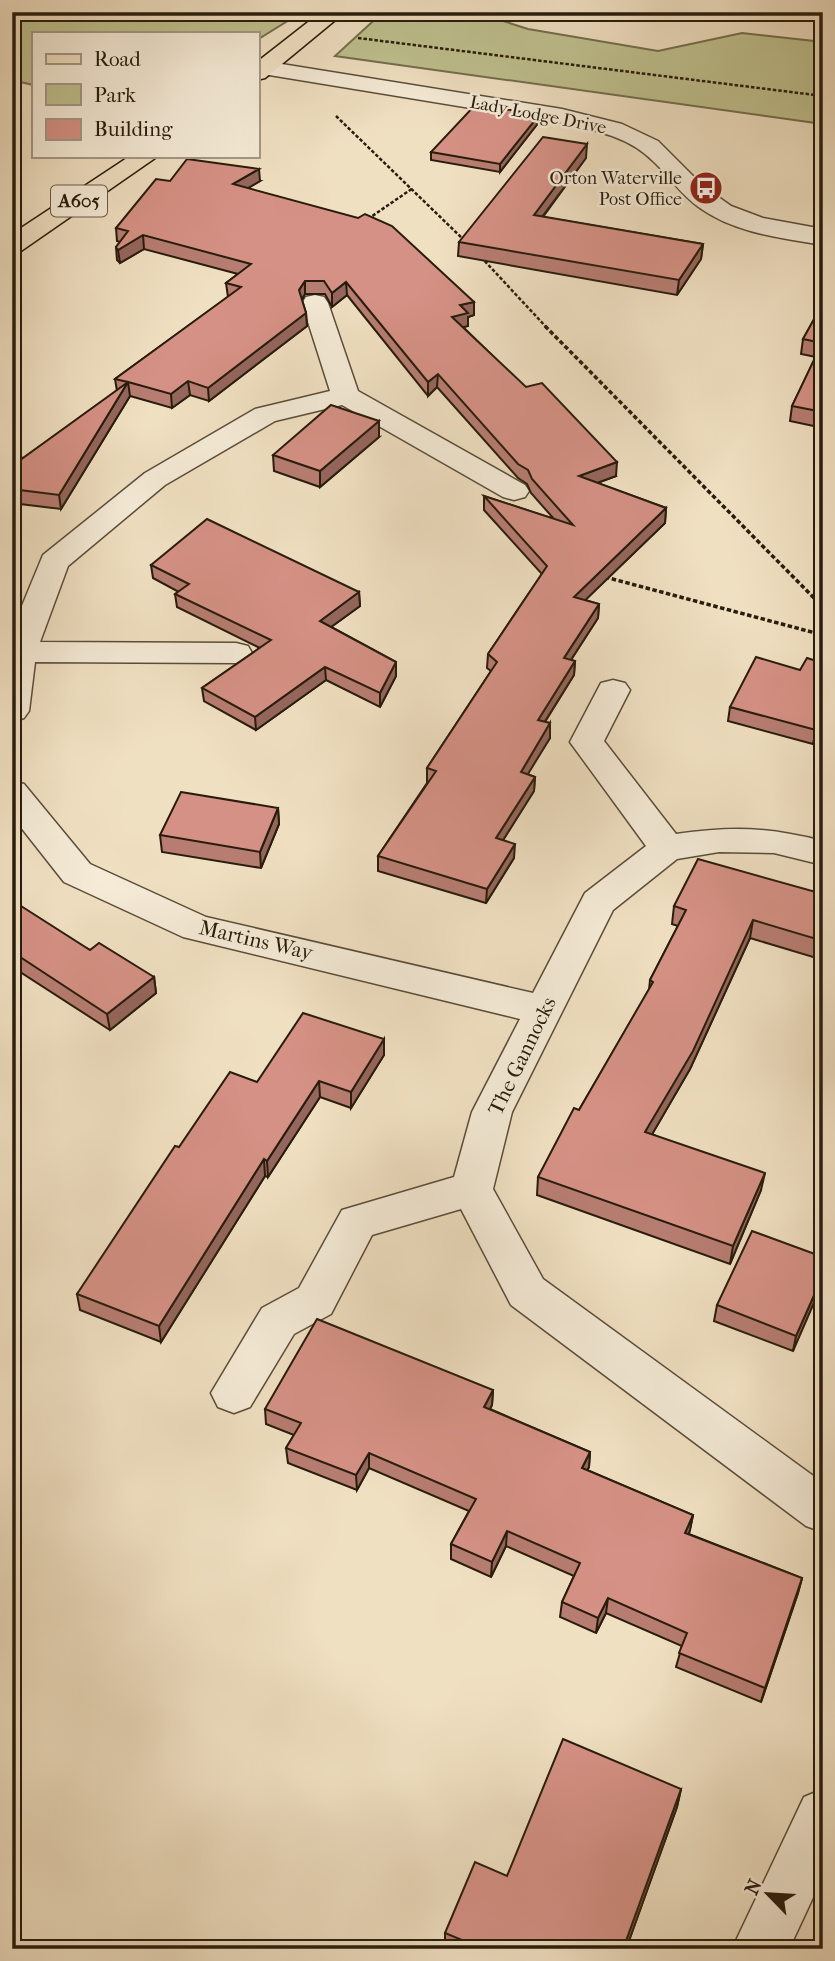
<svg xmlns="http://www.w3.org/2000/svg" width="835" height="1961" font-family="'IM FELL French Canon',serif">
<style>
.green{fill:#bfc18f;stroke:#746e4e;stroke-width:2}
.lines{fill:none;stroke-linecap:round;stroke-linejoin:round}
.minor-casing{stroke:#5a4d3a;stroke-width:3}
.primary-casing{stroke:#281c0c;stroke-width:3}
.path-far1{stroke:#281c0c;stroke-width:2.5;stroke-dasharray:3.5 2;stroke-linecap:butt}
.path{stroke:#281c0c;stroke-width:3.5;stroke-dasharray:4.5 2.5;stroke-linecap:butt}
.minor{fill:#f5ebd7;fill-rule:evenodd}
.primary{fill:#f0e0c2;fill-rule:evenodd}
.wall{fill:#b77d72;stroke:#281c0c;stroke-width:2}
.shaded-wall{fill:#95665d;stroke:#281c0c;stroke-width:2}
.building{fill:#d59185;stroke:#281c0c;stroke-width:2}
.labels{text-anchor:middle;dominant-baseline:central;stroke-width:5;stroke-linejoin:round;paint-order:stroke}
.far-street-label{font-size:18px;fill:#281c0c;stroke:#f5ebd7}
.far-poi-label{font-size:18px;fill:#281c0c;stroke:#f5ebd7;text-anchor:end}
.shield{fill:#f5ebd7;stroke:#665a49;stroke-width:2}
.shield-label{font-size:19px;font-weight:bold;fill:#281c0c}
.street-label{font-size:21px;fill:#281c0c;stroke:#f5ebd7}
</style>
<rect width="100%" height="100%" fill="#f0e0c2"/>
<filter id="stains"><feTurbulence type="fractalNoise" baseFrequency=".00286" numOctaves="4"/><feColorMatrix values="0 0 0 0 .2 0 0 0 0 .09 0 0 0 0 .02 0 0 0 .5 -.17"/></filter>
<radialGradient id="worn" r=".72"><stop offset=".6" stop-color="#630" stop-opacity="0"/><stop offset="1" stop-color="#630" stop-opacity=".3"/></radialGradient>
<g class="green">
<polygon points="12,12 302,12 257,40 257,33 33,33 33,85 12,80"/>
<polygon points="383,12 475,12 528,29 658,51 742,33 823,42 823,124 335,56"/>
</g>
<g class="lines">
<defs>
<g id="minor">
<path d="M263,61L562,109L622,124L658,141L703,186L731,206L763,218L823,229V245C781,238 735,233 700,208C682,196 670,177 654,162C630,137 595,130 562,123L257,73V63Z"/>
<polygon points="315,295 324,297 328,303 358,391 525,485 529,491 525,497 514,500 503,497 342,405 275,421 165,485 68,566 40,642 236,643 248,646 252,653 248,660 236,663 35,662 29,711 24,718 12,722 12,630 43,555 145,473 255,409 330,391 302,303 306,297"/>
<path d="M613,680L625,683L630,690L604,741L676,834C734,826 766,827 823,841V865L774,853L719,852L677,859L613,910L512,1112L493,1189L543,1279L823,1483V1532L806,1526L511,1305L461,1209L372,1235L331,1314L294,1334L250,1407L234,1413L218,1407L211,1393L262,1308L299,1288L342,1210L454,1177L472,1112L520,1019L183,937L64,882L12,816V781L24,784L90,864L206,917L533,993L585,893L646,846L570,742L601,683Z"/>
<polygon points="823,1789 823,1876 789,1949 732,1949 804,1797"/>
</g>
<g id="primary">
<polygon points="321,12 345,12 265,78 257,80 257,62"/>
<polygon points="130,156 158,156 21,251 12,254 12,234"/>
</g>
</defs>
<use href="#minor" class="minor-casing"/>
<use href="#primary" class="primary-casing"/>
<g class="path-far1">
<polyline points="358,38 823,96"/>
<polyline points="336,116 465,241"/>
<polyline points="368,219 413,188"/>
<polyline points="481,257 547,328"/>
</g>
<g class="path">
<polyline points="545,326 823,607"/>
<polyline points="12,456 28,460"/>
<polyline points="605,577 823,635"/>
</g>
<use href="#minor" class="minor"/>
<use href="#primary" class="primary"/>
</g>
<g class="wall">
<polygon points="539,115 539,122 500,172 431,160 431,152"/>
<polygon points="586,158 543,217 703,244 701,259 677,295 458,256 459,242"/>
<polygon points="170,181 260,181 248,188 474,302 474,315 468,317 468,326 463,327 616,476 597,483 666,508 665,523 585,600 599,604 598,618 571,660 575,661 574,675 545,722 550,723 550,738 527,774 535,777 534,791 503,840 514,858 486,903 378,871 378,856 427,783 427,768 491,671 487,668 488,654 542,574 484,510 484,496 554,519 531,493 527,484 518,478 437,387 428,396 347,295 332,307 325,294 305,294 302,300 306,313 307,326 209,401 190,395 172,408 130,396 61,509 12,503 12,466 117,391 115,379 228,297 226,283 238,274 144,249 120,263 117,260 116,247 120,242 117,241 116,228"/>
<polygon points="823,303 823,428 790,421 792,406 816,357 801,354 803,339"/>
<polygon points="379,437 320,487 274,471 273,455"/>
<polygon points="151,565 359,592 360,606 331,627 396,662 396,676 380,707 326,680 256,730 204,701 202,688 260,648 177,607 175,594 179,592 153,578"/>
<polygon points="730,707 823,724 813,744 728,721"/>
<polygon points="278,808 279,824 261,868 162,852 160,835"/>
<polygon points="823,894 823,960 750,938 690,1069 652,1134 761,1190 730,1264 537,1195 538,1177 579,1110 649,990 650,980 678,926 672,924 674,906"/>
<polygon points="12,913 90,950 154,977 156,993 110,1030 20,972 12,978"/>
<polygon points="384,1039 384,1055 351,1108 320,1097 268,1177 265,1176 161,1342 80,1310 77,1294 257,1082"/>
<polygon points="823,1257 793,1351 714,1321 717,1305"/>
<polygon points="493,1390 492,1405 490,1409 590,1452 589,1467 587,1470 693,1515 689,1534 802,1578 798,1593 761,1702 676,1667 682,1646 606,1613 596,1633 560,1617 562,1602 574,1576 506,1546 491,1577 451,1559 451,1544 469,1511 369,1468 357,1490 288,1463 286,1448 294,1435 266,1424 265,1409"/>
<polygon points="681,1789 677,1807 626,1949 445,1949 445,1933 507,1876"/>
</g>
<g class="shaded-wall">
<polygon points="539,115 539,122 500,172 500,164"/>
<polygon points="587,144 586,158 533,229 534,215"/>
<polygon points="259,169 260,181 233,197 233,184"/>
<polygon points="143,235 144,249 120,263 118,250"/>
<polygon points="703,244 701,259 677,295 679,280"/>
<polygon points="305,281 305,294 299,304 299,290"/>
<polygon points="346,282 347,295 332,307 332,293"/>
<polygon points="474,302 474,315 468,317 468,326 452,330 452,317 460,305"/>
<polygon points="306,313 307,326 209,401 208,388"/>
<polygon points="438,374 437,387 428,396 428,382"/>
<polygon points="188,381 190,395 172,408 171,394"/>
<polygon points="128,382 130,396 61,509 59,495"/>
<polygon points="379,421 379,437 320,487 320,471"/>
<polygon points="617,462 616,476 578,490 579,476"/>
<polygon points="666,508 665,523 573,612 574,597"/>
<polygon points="359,592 360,606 320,635 320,621"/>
<polygon points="599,604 598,618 563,672 564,658"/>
<polygon points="575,661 574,675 537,734 538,720"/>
<polygon points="396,662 396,676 380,707 380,693"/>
<polygon points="325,667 326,680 256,730 255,717"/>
<polygon points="823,715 823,724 813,744 816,730"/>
<polygon points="550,723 550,738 520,787 521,772"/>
<polygon points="535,777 534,791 495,853 496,838"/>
<polygon points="278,808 279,824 261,868 260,852"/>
<polygon points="515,844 514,858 486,903 487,889"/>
<polygon points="753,920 750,938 690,1069 643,1150 645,1132"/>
<polygon points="17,955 20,972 12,978 12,959"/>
<polygon points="154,977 156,993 110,1030 107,1014"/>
<polygon points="384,1039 384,1055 351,1108 351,1092"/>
<polygon points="319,1081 320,1097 268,1177 267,1161"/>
<polygon points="264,1159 265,1176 161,1342 159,1326"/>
<polygon points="765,1173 761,1190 730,1264 733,1246"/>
<polygon points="823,1275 823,1282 793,1351 796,1336"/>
<polygon points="493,1390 492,1405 483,1422 484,1407"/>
<polygon points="590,1452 589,1467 580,1484 582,1468"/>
<polygon points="369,1453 369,1468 357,1490 356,1475"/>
<polygon points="693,1515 690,1530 683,1548 685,1533"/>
<polygon points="507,1531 506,1546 491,1577 492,1562"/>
<polygon points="802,1578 798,1593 761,1702 765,1688"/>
<polygon points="608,1598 606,1613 596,1633 598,1618"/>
<polygon points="681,1789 677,1807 626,1949 623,1949"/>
</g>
<g class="building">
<polygon points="476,104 539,115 500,164 431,152"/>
<polygon points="543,137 587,144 534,215 703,244 679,280 459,242"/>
<polygon points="187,159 259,169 233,184 358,218 365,214 392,226 474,302 460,305 468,313 452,317 526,387 542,383 617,462 579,476 666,508 574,597 599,604 564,658 575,661 538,720 550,723 521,772 535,777 496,838 515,844 487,889 378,856 436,771 427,768 497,662 488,654 547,566 484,496 573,525 532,479 528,470 518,464 438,374 428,382 346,282 332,293 324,281 305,281 299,290 306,313 208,388 188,381 171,394 128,382 59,495 12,489 12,466 128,382 115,379 241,287 226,283 251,264 143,235 118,250 116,247 128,231 116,228 156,179 170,181"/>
<polygon points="823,303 823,412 792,406 822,343 803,339"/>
<polygon points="331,405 379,421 320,471 273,455"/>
<polygon points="207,519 359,592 320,621 396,662 380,693 325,667 255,717 202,688 271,640 175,594 189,584 151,565"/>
<polygon points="756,657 800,670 807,658 823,663 823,715 816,730 730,707"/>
<polygon points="181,792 278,808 260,852 160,835"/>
<polygon points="698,859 823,894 823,941 753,920 693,1051 645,1132 765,1173 733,1246 538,1177 574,1108 579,1110 653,982 650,980 686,910 674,906"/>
<polygon points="21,906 90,950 99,943 154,977 107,1014 17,955 12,959 12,913"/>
<polygon points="303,1013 384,1039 351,1092 319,1081 267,1161 264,1159 159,1326 77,1294 175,1146 179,1147 230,1072 257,1082"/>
<polygon points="752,1231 823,1257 823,1275 796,1336 717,1305"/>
<polygon points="317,1319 493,1390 484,1407 590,1452 582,1468 693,1515 685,1533 802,1578 765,1688 679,1653 687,1633 608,1598 598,1618 562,1602 580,1563 507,1531 492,1562 451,1544 476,1499 369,1453 356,1475 286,1448 301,1423 265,1409"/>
<polygon points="563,1739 681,1789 623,1949 458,1949 462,1940 445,1933 475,1862 507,1876"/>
</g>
<defs>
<symbol id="bus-disc" viewBox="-11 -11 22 22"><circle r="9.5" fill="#8f2418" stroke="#f5ebd7"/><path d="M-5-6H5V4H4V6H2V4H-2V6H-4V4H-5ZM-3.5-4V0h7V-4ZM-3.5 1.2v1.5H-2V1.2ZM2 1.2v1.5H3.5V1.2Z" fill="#fff"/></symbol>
</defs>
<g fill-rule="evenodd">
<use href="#bus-disc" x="687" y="169" width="38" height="38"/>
</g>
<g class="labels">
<g class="far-street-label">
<text transform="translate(538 115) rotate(11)">Lady Lodge Drive</text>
</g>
<g class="far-poi-label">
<text x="682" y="178">Orton Waterville<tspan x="682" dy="21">Post Office</tspan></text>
</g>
<rect class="shield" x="51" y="185.5" width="56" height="31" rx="5"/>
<g class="shield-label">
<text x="79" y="201">A605</text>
</g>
<g class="street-label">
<text transform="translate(256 940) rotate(13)">Martins Way</text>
<text transform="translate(522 1056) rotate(-64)">The Gannocks</text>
</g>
</g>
<rect width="835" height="1961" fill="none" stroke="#f0e0c2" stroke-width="42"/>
<rect x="14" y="14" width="807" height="1933" fill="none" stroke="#281c0c" stroke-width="3.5"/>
<rect x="21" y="21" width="793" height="1919" fill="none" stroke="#281c0c" stroke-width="2"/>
<rect x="32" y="32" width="228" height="126" fill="#f5ebd7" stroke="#a39886" stroke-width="2"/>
<rect x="46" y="54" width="35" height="10" fill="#f0e0c2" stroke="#a39886" stroke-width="2"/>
<text x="94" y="66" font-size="21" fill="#281c0c">Road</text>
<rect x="46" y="84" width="35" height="21" fill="#bfc18f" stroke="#a39886" stroke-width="2"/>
<text x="94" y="102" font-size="21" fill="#281c0c">Park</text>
<rect x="46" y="119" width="35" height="21" fill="#d59185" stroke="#a39886" stroke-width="2"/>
<text x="94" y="136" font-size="21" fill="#281c0c">Building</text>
<g transform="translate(768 1894) rotate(295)" stroke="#f5ebd7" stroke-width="5" paint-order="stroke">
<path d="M0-5L12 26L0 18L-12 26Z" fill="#281c0c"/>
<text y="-10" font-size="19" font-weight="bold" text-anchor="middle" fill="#281c0c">N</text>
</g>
<rect width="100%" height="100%" filter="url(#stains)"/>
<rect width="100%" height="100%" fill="url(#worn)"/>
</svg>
